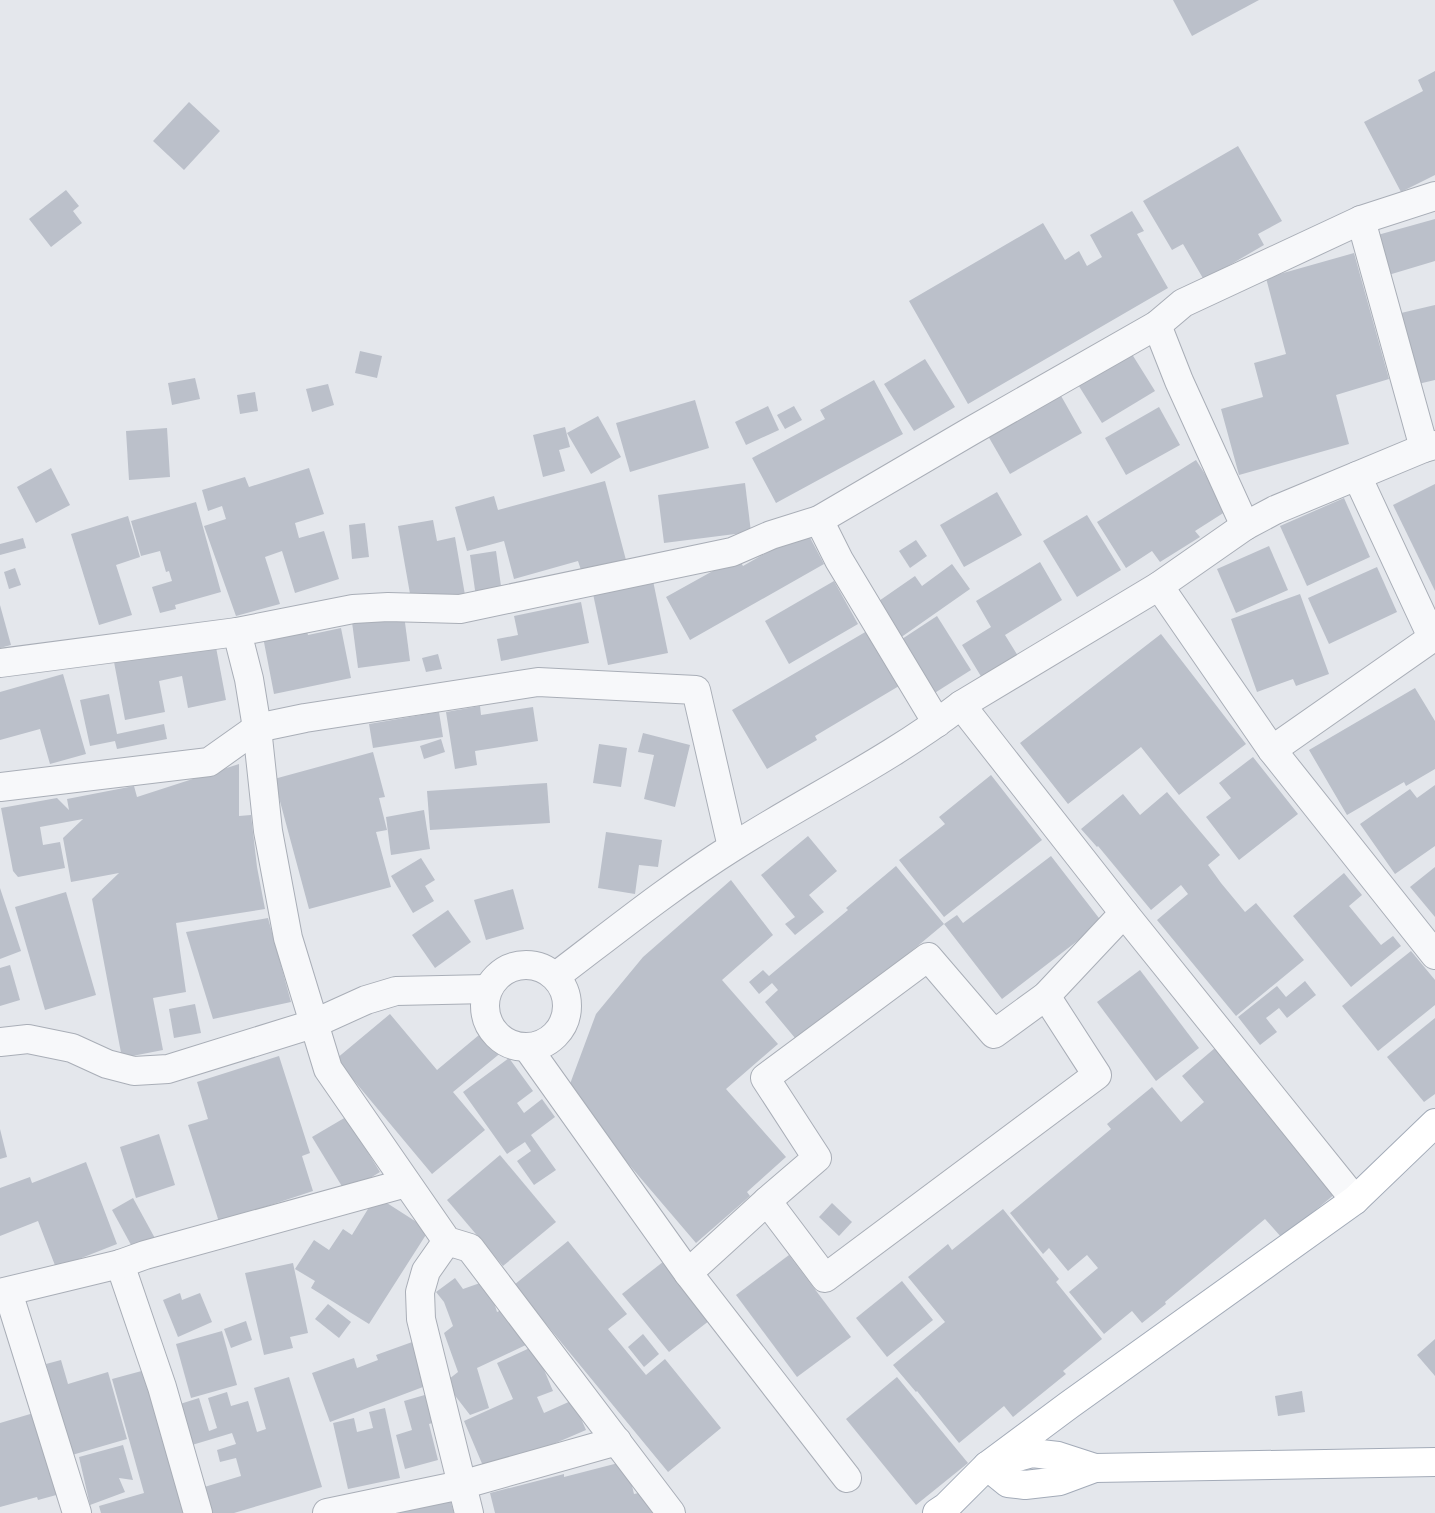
<svg xmlns="http://www.w3.org/2000/svg" width="1435" height="1513" font-family="Arial,sans-serif">
<style>
.building{fill:#bbc0ca}
.lines{fill:none;stroke-linecap:round;stroke-linejoin:round}
.minor-casing{stroke:#a9aeb7;stroke-width:30}
.major-casing{stroke:#a3abb8;stroke-width:30}
.minor{stroke:#f7f8fa;stroke-width:28}
.major{stroke:#fff;stroke-width:28}
</style>
<rect width="100%" height="100%" fill="#e4e7ec"/>
<g class="building">
<polygon points="1173,0 1259,0 1192,36"/>
<polygon points="1435,71 1435,175 1401,192 1364,122 1423,91 1418,80"/>
<polygon points="189,102 220,131 184,170 153,141"/>
<polygon points="1238,146 1282,221 1258,234 1264,245 1204,280 1183,244 1172,250 1143,201"/>
<polygon points="66,190 79,206 73,211 82,223 51,247 29,219"/>
<polygon points="1132,211 1144,231 1137,234 1168,288 968,404 909,301 1043,223 1065,260 1079,251 1087,266 1102,257 1090,235"/>
<polygon points="1435,219 1435,261 1385,276 1374,236"/>
<polygon points="1354,253 1389,379 1336,395 1349,444 1239,475 1221,409 1263,397 1254,363 1286,354 1266,278"/>
<polygon points="1435,305 1435,380 1418,384 1401,313"/>
<polygon points="360,351 382,356 377,378 355,373"/>
<polygon points="1130,351 1155,391 1102,423 1077,383"/>
<polygon points="925,359 955,407 914,431 884,384"/>
<polygon points="195,378 200,399 172,405 168,383"/>
<polygon points="874,380 903,434 776,503 752,458 825,419 820,410"/>
<polygon points="328,384 334,405 312,412 306,389"/>
<polygon points="1056,387 1082,433 1010,474 984,429"/>
<polygon points="255,392 258,411 240,414 237,395"/>
<polygon points="695,400 709,448 630,472 616,423"/>
<polygon points="768,406 779,430 746,445 735,422"/>
<polygon points="794,406 802,420 785,429 777,415"/>
<polygon points="1159,407 1180,445 1126,475 1105,438"/>
<polygon points="598,416 621,457 591,474 567,433"/>
<polygon points="565,427 570,447 559,450 565,471 543,477 533,435"/>
<polygon points="167,428 170,477 129,480 126,431"/>
<polygon points="1196,460 1228,510 1195,531 1200,537 1160,562 1152,551 1126,568 1097,522"/>
<polygon points="51,468 70,505 36,523 17,487"/>
<polygon points="309,468 324,514 295,523 299,538 324,531 339,579 295,593 282,551 265,557 280,604 236,616 204,526 226,519 222,506 208,511 202,490 245,477 249,487"/>
<polygon points="605,481 626,560 582,573 578,561 514,579 504,541 467,551 455,507 494,496 498,510"/>
<polygon points="745,483 751,532 664,543 658,495"/>
<polygon points="1435,484 1435,591 1393,505"/>
<polygon points="997,492 1022,535 964,567 940,525"/>
<polygon points="1344,498 1370,557 1307,586 1280,526"/>
<polygon points="196,502 221,592 175,605 176,609 160,613 152,587 172,581 169,571 166,572 160,551 141,556 131,521"/>
<polygon points="1087,515 1121,570 1077,597 1043,541"/>
<polygon points="128,516 140,557 116,565 132,615 99,625 71,534"/>
<polygon points="433,520 437,541 455,537 465,595 412,605 398,526"/>
<polygon points="365,523 369,557 352,559 349,525"/>
<polygon points="806,530 824,564 690,640 666,597 738,557 743,566"/>
<polygon points="23,538 26,548 0,555 0,544"/>
<polygon points="916,540 927,556 910,568 899,551"/>
<polygon points="1269,546 1288,590 1236,613 1217,569"/>
<polygon points="496,551 502,593 476,597 470,555"/>
<polygon points="1040,562 1062,600 1005,635 1018,656 982,678 962,645 991,627 976,601"/>
<polygon points="952,564 970,589 900,638 876,603 915,576 922,586"/>
<polygon points="1377,567 1397,612 1329,644 1308,598"/>
<polygon points="15,568 21,585 9,589 4,572"/>
<polygon points="652,576 668,653 608,665 592,589"/>
<polygon points="834,581 858,624 789,664 765,621"/>
<polygon points="1300,594 1329,674 1296,686 1293,679 1257,692 1231,619"/>
<polygon points="581,602 589,643 501,661 497,639 518,635 514,616"/>
<polygon points="0,605 11,645 0,648"/>
<polygon points="404,615 410,661 358,668 352,622"/>
<polygon points="937,616 971,670 933,694 899,641"/>
<polygon points="306,628 308,635 341,628 351,678 274,694 263,637"/>
<polygon points="867,631 899,686 815,736 817,740 767,769 732,710"/>
<polygon points="1161,634 1246,744 1179,795 1141,747 1068,804 1020,743"/>
<polygon points="215,642 226,700 188,708 182,676 159,681 165,712 125,720 114,662"/>
<polygon points="438,654 442,669 426,672 422,658"/>
<polygon points="63,674 86,754 50,764 40,729 0,740 0,692"/>
<polygon points="1415,688 1435,721 1435,769 1406,786 1404,782 1347,815 1309,750"/>
<polygon points="109,694 117,734 164,724 167,739 117,749 115,741 90,746 80,700"/>
<polygon points="480,706 481,715 533,707 538,741 475,751 477,765 455,769 446,712"/>
<polygon points="439,712 443,737 373,748 369,724"/>
<polygon points="643,733 690,745 675,807 644,799 654,755 638,752"/>
<polygon points="441,739 445,752 424,759 420,746"/>
<polygon points="599,744 627,748 621,787 593,783"/>
<polygon points="373,752 385,797 379,798 387,830 376,832 391,887 309,909 274,779"/>
<polygon points="1253,757 1298,814 1239,860 1206,817 1231,798 1219,783"/>
<polygon points="239,764 239,816 251,815 257,867 265,909 176,923 186,992 153,998 163,1050 122,1058 92,899 119,873 71,882 63,838 83,819 40,827 43,845 60,842 65,868 18,877 13,871 1,808 57,798 69,810 67,799 134,786 137,797"/>
<polygon points="991,775 1042,840 944,917 899,860 945,824 939,817"/>
<polygon points="547,783 550,823 430,830 427,791"/>
<polygon points="1435,785 1435,846 1395,874 1360,824 1410,789 1417,798"/>
<polygon points="1167,792 1220,855 1208,865 1221,883 1245,912 1256,903 1304,960 1236,1016 1157,920 1188,894 1181,885 1151,910 1098,846 1097,847 1081,829 1123,794 1140,815"/>
<polygon points="424,810 430,849 391,855 386,817"/>
<polygon points="606,832 662,840 658,867 639,865 635,894 598,888"/>
<polygon points="808,836 837,871 809,895 824,912 795,935 785,924 795,917 761,875"/>
<polygon points="1051,856 1102,922 1002,999 944,924 957,915 963,923"/>
<polygon points="421,858 435,880 425,886 434,901 413,913 391,876"/>
<polygon points="896,866 944,924 800,1044 765,1002 778,990 772,983 759,994 749,982 763,970 769,976 848,910 846,908"/>
<polygon points="1435,867 1435,917 1410,887"/>
<polygon points="1344,873 1362,895 1349,906 1381,945 1393,936 1401,946 1351,987 1293,916"/>
<polygon points="731,880 773,935 722,980 778,1044 726,1089 786,1157 747,1192 750,1196 696,1243 567,1092 596,1014 643,957"/>
<polygon points="0,888 21,951 0,959"/>
<polygon points="513,889 524,929 486,940 474,900"/>
<polygon points="66,892 96,995 45,1010 15,907"/>
<polygon points="448,910 471,942 435,968 412,935"/>
<polygon points="268,918 291,1002 213,1019 186,932"/>
<polygon points="1411,951 1435,980 1435,1005 1378,1051 1342,1006"/>
<polygon points="10,965 20,1000 0,1006 0,968"/>
<polygon points="1140,970 1199,1048 1156,1081 1097,1002"/>
<polygon points="1305,981 1316,995 1287,1018 1279,1008 1266,1018 1277,1032 1260,1045 1238,1017 1277,986 1286,997"/>
<polygon points="195,1004 201,1033 174,1038 169,1009"/>
<polygon points="390,1014 437,1070 485,1030 503,1051 453,1092 485,1130 432,1174 336,1059"/>
<polygon points="1435,1018 1435,1094 1424,1102 1387,1057"/>
<polygon points="1215,1048 1335,1194 1282,1238 1265,1219 1165,1302 1166,1304 1142,1323 1132,1311 1104,1334 1069,1292 1098,1268 1087,1255 1068,1271 1049,1248 1043,1254 1010,1213 1111,1129 1107,1124 1152,1087 1181,1122 1204,1102 1182,1076"/>
<polygon points="279,1056 310,1153 302,1156 313,1191 219,1222 188,1125 208,1119 197,1082"/>
<polygon points="509,1058 533,1091 517,1103 524,1113 542,1099 555,1117 531,1135 556,1170 534,1185 517,1161 531,1151 525,1142 507,1154 463,1092"/>
<polygon points="346,1117 380,1172 346,1193 312,1137"/>
<polygon points="0,1129 7,1157 0,1159"/>
<polygon points="159,1134 175,1185 136,1198 120,1147"/>
<polygon points="500,1155 556,1222 503,1266 447,1200"/>
<polygon points="86,1162 117,1244 56,1268 38,1221 0,1236 0,1188 30,1177 32,1183"/>
<polygon points="376,1196 429,1230 369,1324 311,1288 315,1281 295,1269 314,1240 329,1250 343,1229 352,1235"/>
<polygon points="133,1198 157,1242 136,1254 112,1210"/>
<polygon points="832,1203 852,1222 839,1236 819,1217"/>
<polygon points="1003,1209 1059,1279 1056,1282 1102,1339 1063,1371 1066,1374 1013,1417 1004,1406 959,1443 917,1391 916,1392 893,1365 945,1322 908,1277 948,1244 952,1250"/>
<polygon points="568,1241 627,1314 608,1329 646,1375 665,1359 721,1428 668,1472 514,1285"/>
<polygon points="789,1255 851,1337 797,1377 736,1295"/>
<polygon points="668,1258 714,1317 669,1352 622,1294"/>
<polygon points="293,1263 308,1333 290,1337 293,1348 264,1355 245,1273"/>
<polygon points="455,1278 463,1289 480,1283 493,1299 497,1312 504,1309 530,1343 477,1368 489,1408 470,1415 453,1393 449,1379 458,1372 444,1333 453,1326 444,1302 436,1292"/>
<polygon points="902,1281 933,1320 887,1357 856,1318"/>
<polygon points="180,1293 182,1300 200,1293 212,1322 178,1337 163,1300"/>
<polygon points="328,1304 351,1322 339,1338 315,1319"/>
<polygon points="246,1321 252,1340 231,1348 224,1329"/>
<polygon points="222,1331 237,1385 191,1398 176,1344"/>
<polygon points="643,1334 659,1354 644,1367 628,1347"/>
<polygon points="1435,1339 1435,1376 1417,1355"/>
<polygon points="415,1341 431,1384 330,1422 312,1373 354,1358 357,1368 378,1360 376,1355"/>
<polygon points="534,1346 553,1391 537,1397 544,1413 573,1400 586,1430 486,1473 464,1421 513,1399 497,1363"/>
<polygon points="61,1360 68,1384 108,1372 127,1439 72,1455 46,1364"/>
<polygon points="149,1369 189,1513 101,1513 99,1506 144,1493 112,1379"/>
<polygon points="289,1377 322,1487 234,1513 209,1513 201,1488 241,1476 236,1458 220,1462 217,1450 236,1444 232,1433 192,1445 180,1404 199,1398 209,1431 217,1428 208,1398 227,1392 231,1406 248,1401 257,1432 266,1429 254,1388"/>
<polygon points="897,1377 968,1463 916,1505 846,1419"/>
<polygon points="1302,1391 1305,1412 1278,1416 1275,1396"/>
<polygon points="435,1392 442,1420 429,1424 438,1460 405,1469 396,1435 412,1430 404,1401"/>
<polygon points="385,1408 400,1478 348,1489 333,1423 354,1418 357,1432 373,1428 369,1412"/>
<polygon points="37,1412 60,1494 38,1500 37,1497 0,1507 0,1423"/>
<polygon points="123,1445 133,1480 119,1478 125,1492 90,1505 79,1457"/>
<polygon points="626,1461 634,1494 648,1491 654,1513 495,1513 490,1493 564,1474 564,1477"/>
<polygon points="449,1496 454,1513 392,1513"/>
</g>
<g class="lines">
<defs>
<g id="minor">
<polyline points="1361,220 1424,448"/>
<polyline points="1157,325 1179,381 1245,526"/>
<polyline points="1357,476 1432,637"/>
<polyline points="819,520 839,560 937,723"/>
<polyline points="1159,586 1272,750 1435,955"/>
<polyline points="237,632 249,679 257,728 268,831 288,938 328,1069 447,1241 470,1248 671,1513"/>
<polyline points="0,663 237,632 353,609 388,607 460,609 732,552 771,535 819,520 971,431 1157,325 1183,303 1361,220 1435,196"/>
<polyline points="961,705 1124,913 1355,1200"/>
<polyline points="1272,750 1435,636"/>
<polyline points="0,787 209,762 257,728 305,718 538,682 696,690 732,847"/>
<circle cx="526" cy="1006" r="41"/>
<path d="M556,976C614,932 671,886 733,847C808,799 890,760 961,705L1159,586L1245,526L1275,510L1424,448L1435,445"/>
<polyline points="0,1042 28,1039 72,1048 107,1064 134,1071 168,1069 313,1024 366,1000 396,991 488,989"/>
<polyline points="527,1047 688,1273 847,1478"/>
<polyline points="767,1201 825,1278 1097,1075 1046,996"/>
<polyline points="447,1241 426,1271 420,1292 421,1319 469,1513"/>
<polyline points="120,1264 162,1387 198,1513"/>
<polyline points="688,1273 767,1201 817,1158 765,1078 928,957 994,1034 1046,996 1124,913"/>
<polyline points="8,1292 77,1513"/>
<polyline points="0,1293 120,1264 145,1255 406,1183"/>
<polyline points="327,1513 461,1485 617,1441"/>
</g>
<g id="major">
<polyline points="1000,1462 1032,1453 1058,1456 1095,1468 1435,1462"/>
<polyline points="987,1466 1008,1483 1025,1485 1060,1481 1095,1468"/>
<polyline points="937,1513 946,1507 987,1466 1069,1405 1355,1200 1435,1123"/>
</g>
</defs>
<use href="#minor" class="minor-casing"/>
<use href="#major" class="major-casing"/>
<use href="#minor" class="minor"/>
<use href="#major" class="major"/>
</g>
</svg>
